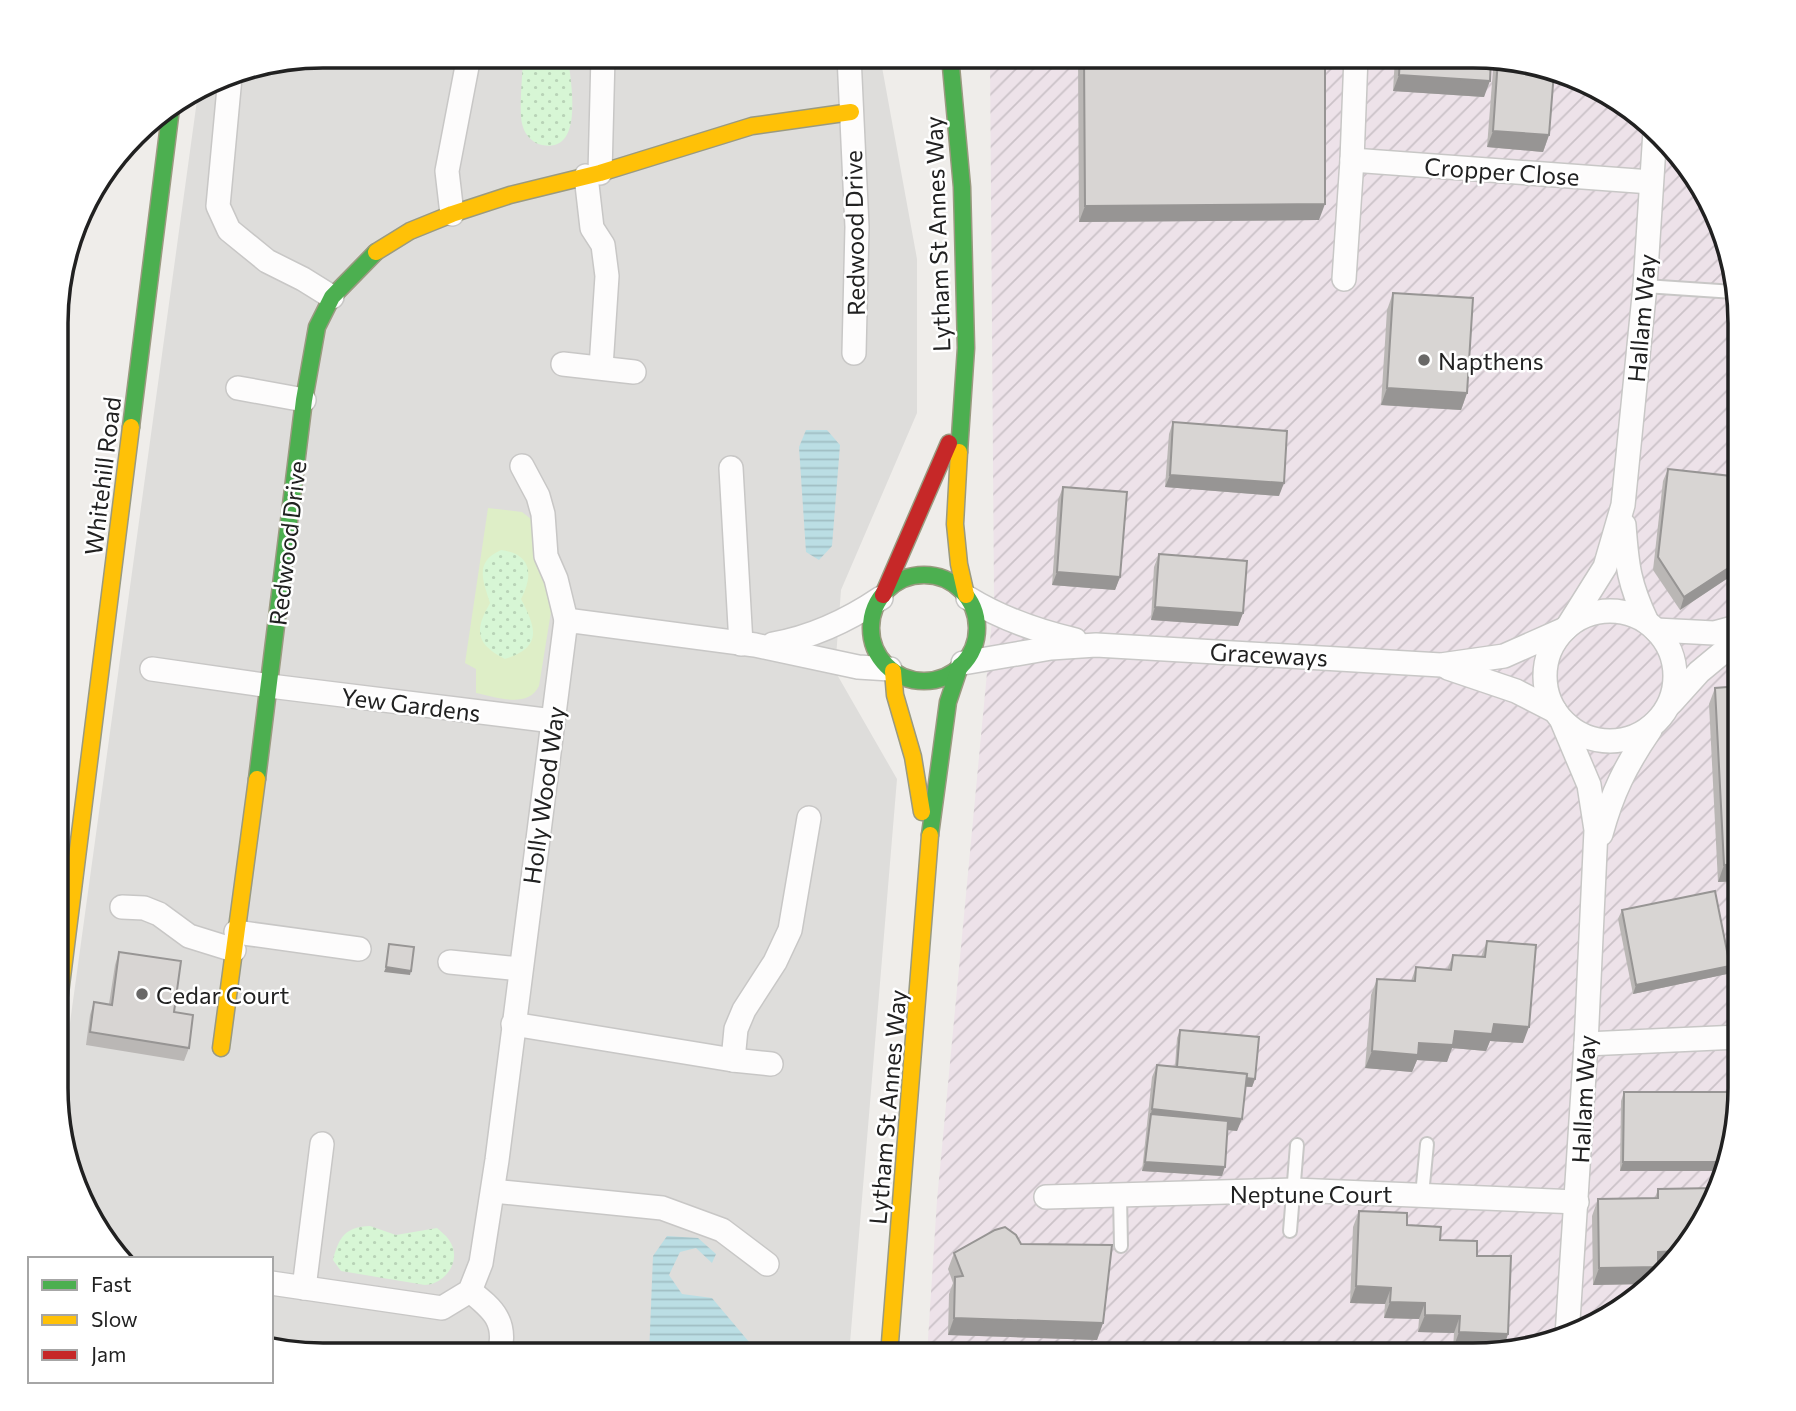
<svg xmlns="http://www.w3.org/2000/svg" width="1796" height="1411" font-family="Commissioner,sans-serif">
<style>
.residential{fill:#dedddb}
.industrial{fill:url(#industrial-furrows)}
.grass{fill:#deeec7}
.park{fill:url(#park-dots)}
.water{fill:url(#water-rules)}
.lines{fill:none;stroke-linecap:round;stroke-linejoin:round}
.lane-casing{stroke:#c8c7c6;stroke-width:16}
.street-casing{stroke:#c8c7c6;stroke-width:26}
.fast-casing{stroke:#9a9a80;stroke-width:19}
.slow-casing{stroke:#9a9a80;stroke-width:19}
.jam-casing{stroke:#9a9a80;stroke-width:19}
.lane{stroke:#fdfcfc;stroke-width:12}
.street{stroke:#fdfcfc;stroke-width:23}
.fast{stroke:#4caf50;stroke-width:16}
.slow{stroke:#ffc107;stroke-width:16}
.jam{stroke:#c62828;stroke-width:16}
.wall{fill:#bab7b5}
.shaded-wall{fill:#979594}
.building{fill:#d8d5d3;stroke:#979594;stroke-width:2}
.poi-dot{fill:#696867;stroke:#fff;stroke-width:2.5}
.labels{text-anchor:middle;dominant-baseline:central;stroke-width:5;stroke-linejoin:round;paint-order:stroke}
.street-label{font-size:24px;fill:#212121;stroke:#fff}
.poi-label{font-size:24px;fill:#212121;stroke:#fff;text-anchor:start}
.rim{fill:none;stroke:#212121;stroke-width:3.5}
</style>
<defs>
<pattern id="industrial-furrows" width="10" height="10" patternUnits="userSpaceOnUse" patternTransform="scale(1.75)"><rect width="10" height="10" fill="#ede2e9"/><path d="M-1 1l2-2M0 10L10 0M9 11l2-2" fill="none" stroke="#cbc2c8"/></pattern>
<pattern id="park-dots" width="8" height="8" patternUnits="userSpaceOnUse" patternTransform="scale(1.75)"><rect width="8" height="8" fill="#d7f6d5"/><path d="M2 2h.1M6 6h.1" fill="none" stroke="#b8d3b7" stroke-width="1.8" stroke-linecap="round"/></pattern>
<pattern id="water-rules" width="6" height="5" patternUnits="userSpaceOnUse" patternTransform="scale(1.75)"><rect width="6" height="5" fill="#bbdee4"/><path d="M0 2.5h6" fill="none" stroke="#a0bec3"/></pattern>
</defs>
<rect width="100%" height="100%" fill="#efedea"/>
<polygon class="residential" points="323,56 880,56 917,259 917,413 841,590 835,671 897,779 849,1355 306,1354 271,1346 271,1259 124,1259 83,1206 58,1110 198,93 237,70"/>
<polygon class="industrial" points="990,56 1490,57 1575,76 1649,123 1719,221 1740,323 1739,1106 1720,1190 1673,1264 1575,1335 1473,1355 927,1355 937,1200 994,599"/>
<path class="grass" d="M488,508L522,512L531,519L554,593L539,686C528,709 496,697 476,693V669L465,663Z"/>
<g class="park">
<path d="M523,56H568C570,79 586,154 542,145C534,144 525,135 523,127C518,113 523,73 523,56Z"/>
<path d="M501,550C531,554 534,574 521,599C536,628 543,647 505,659C476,644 474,631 490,603C483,580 474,562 501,550Z"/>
<path d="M370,1226L396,1235L437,1228C441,1232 446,1235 449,1240C463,1259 446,1284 425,1285L341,1271L333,1260C339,1237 345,1227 370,1226Z"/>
</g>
<g class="water">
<polygon points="806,430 827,430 840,445 832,546 819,560 806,552 799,447"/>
<polygon points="667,1236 698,1238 716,1254 712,1263 696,1248 680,1252 669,1275 682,1294 712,1298 760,1355 649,1355 653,1256"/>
</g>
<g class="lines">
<defs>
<g id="lane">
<polyline points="1645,286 1734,292"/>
<polyline points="1422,1195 1427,1144"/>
<polyline points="1120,1196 1121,1246"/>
<polyline points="1290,1231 1297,1145"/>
</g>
<g id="street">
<polyline points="849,56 857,227 854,353"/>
<polyline points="230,77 218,206 229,230 267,261 303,279 332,297"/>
<polyline points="1352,160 1651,182"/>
<polyline points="600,173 603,56"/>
<polyline points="586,176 592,228 603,245 607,276 601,367"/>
<polyline points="452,214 447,171 469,56"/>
<polyline points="1344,279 1352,160 1356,56"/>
<polyline points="563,364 634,372"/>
<polyline points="238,388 304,400"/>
<polyline points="522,466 538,496 543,514 546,556 556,579 566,620"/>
<polyline points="731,468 741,644"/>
<path d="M1624,525C1627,566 1629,584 1647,622"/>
<path d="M968,598C1002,619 1037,631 1075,640"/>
<circle cx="1610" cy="676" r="65"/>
<polyline points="1568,626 1605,567 1623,505 1645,286 1655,131"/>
<polyline points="1656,630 1714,633 1740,626"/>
<path d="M773,644C813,637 847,621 881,598"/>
<polyline points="963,663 1051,648 1096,645 1441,665 1504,656 1565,629"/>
<polyline points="1448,668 1516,691 1555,711"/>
<polyline points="152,669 270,686 553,721"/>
<polyline points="1671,703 1699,672 1740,638"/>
<polyline points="1562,721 1589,785 1596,830 1586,1044 1567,1336"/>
<path d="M1601,834C1612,793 1626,765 1650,730"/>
<polyline points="122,907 144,908 159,914 189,936 234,950"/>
<polyline points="236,932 359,949"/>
<polyline points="450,962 520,969"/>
<polyline points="513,1024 733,1060 771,1064"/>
<polyline points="1586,1044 1739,1037"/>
<polyline points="733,1060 736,1029 744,1010 775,962 790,930 809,818"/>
<polyline points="493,1191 662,1208 722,1230 767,1264"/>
<polyline points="1046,1197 1294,1190 1577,1202"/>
<polyline points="271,1283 442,1308 470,1291 481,1263 497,1160 566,620 755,645 858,667 890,669"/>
<polyline points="304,1288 322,1144"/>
<path d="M470,1291C493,1309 508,1322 499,1355"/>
</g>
<g id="fast">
<polyline points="950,56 962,187 966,348 959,452"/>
<polyline points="131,427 171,108"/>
<circle cx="924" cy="628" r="53"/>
<polyline points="257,779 304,400 317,327 332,297 376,252"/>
<polyline points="930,835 948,702 960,666"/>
</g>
<g id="slow">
<polyline points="376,252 410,231 452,214 510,195 600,173 752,126 851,112"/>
<polyline points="959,452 955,524 959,564 966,595"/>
<polyline points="893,671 895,695 913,757 922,812"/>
<polyline points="57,1017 131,427"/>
<polyline points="221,1048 257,779"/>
<polyline points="889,1355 930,835"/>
</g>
<polyline id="jam" points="883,595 949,443"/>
</defs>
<use href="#lane" class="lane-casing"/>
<use href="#street" class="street-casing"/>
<use href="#fast" class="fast-casing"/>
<use href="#slow" class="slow-casing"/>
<use href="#jam" class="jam-casing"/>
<use href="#lane" class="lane"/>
<use href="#street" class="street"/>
<use href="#fast" class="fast"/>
<use href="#slow" class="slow"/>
<use href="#jam" class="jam"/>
</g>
<g class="wall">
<polygon points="1078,56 1288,56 1319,220 1079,222"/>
<polygon points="1395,57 1491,57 1484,97 1393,91"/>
<polygon points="1494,57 1554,72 1549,135 1543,152 1487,147"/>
<polygon points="1393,293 1467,393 1461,410 1381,405 1387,310"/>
<polygon points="1173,422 1279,496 1165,487 1169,434"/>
<polygon points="1668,469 1736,563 1731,576 1680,610 1653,570 1663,481"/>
<polygon points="1063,487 1120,577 1115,590 1052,585 1058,500"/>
<polygon points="1159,554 1243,613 1238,626 1151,620 1154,567"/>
<polygon points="1715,688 1740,881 1718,882 1709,704"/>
<polygon points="1622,910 1727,974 1633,994 1618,919"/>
<polygon points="1487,941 1523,1043 1490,1041 1486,1051 1452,1048 1447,1062 1417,1060 1412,1072 1365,1068 1371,995 1377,979 1411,981 1416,967 1447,970 1453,955 1481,957"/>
<polygon points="119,952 174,1012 189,1048 184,1061 86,1045 90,1015 94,1002 109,1004 115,965"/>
<polygon points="1180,1030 1255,1079 1252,1087 1245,1087 1237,1131 1228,1130 1222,1176 1142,1171 1152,1077 1157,1065 1175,1066 1177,1038"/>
<polygon points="1624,1092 1731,1141 1724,1171 1620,1171 1621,1101"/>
<polygon points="1658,1189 1658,1269 1654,1278 1646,1284 1593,1285 1592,1216 1598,1199 1655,1198"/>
<polygon points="1359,1211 1407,1225 1477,1256 1508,1334 1503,1349 1497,1350 1453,1349 1454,1333 1418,1332 1419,1319 1384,1318 1385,1304 1350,1303 1353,1227"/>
<polygon points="1021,1244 1103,1323 1097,1340 948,1335 949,1294 953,1283 948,1269 954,1253"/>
</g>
<g class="shaded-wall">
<polygon points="1399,75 1490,81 1484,97 1393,91"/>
<polygon points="1493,131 1549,135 1543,152 1487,147"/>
<polygon points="1325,204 1319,220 1079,222 1085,206"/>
<polygon points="1387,388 1467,393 1461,410 1381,405"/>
<polygon points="1170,475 1284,483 1279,496 1165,487"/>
<polygon points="1736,563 1731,576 1680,610 1684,597"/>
<polygon points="1057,572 1120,577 1115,590 1052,585"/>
<polygon points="1155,607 1243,613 1238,626 1151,620"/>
<polygon points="1740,864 1740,881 1718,882 1724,865"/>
<polygon points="1730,966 1727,974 1633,994 1636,985"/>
<polygon points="386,967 411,971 410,975 384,972"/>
<polygon points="1494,1024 1529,1027 1523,1043 1490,1041 1486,1051 1452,1048 1447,1062 1417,1060 1412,1072 1365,1068 1372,1051 1419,1043 1455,1031"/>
<polygon points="1177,1071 1255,1079 1252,1087 1174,1080"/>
<polygon points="1152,1109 1242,1119 1237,1131 1149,1122"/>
<polygon points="1145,1162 1225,1167 1222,1176 1142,1171"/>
<polygon points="1623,1162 1726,1162 1724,1171 1620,1171"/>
<polygon points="1681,1251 1673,1264 1668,1268 1658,1269 1654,1278 1646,1284 1593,1285 1599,1268 1658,1252"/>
<polygon points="1356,1286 1391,1288 1385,1304 1350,1303"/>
<polygon points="1390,1302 1425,1303 1419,1319 1384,1318"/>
<polygon points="1425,1315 1460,1316 1454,1333 1418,1332"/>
<polygon points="954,1318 1103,1323 1097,1340 948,1335"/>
<polygon points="1459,1332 1508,1334 1503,1349 1497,1350 1453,1349"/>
</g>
<g class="building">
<polygon points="1084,56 1288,56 1288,58 1325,58 1325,204 1085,206"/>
<polygon points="1400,57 1491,57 1490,81 1399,75"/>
<polygon points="1498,59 1554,72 1549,135 1493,131"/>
<polygon points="1393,293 1473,298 1467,393 1387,388"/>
<polygon points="1173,422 1287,431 1284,483 1170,475"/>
<polygon points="1668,469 1740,477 1740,527 1736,563 1684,597 1658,557"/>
<polygon points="1063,487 1127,492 1120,577 1057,572"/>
<polygon points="1159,554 1247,561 1243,613 1155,607"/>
<polygon points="1740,686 1740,864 1724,865 1715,688"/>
<polygon points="1715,891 1730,966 1636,985 1622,910"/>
<polygon points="1487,941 1536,945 1529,1027 1494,1024 1492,1034 1455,1031 1453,1045 1419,1043 1418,1055 1372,1051 1377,979 1415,981 1416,967 1451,970 1453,955 1485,957"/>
<polygon points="389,944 414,947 411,971 386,967"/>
<polygon points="119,952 181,961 174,1012 193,1015 189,1048 90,1032 94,1002 112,1005"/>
<polygon points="1180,1030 1259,1037 1255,1079 1246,1078 1247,1074 1177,1067"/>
<polygon points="1157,1065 1247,1074 1242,1119 1152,1109"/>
<polygon points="1624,1092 1732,1092 1731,1141 1726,1162 1623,1162"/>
<polygon points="1151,1114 1228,1121 1225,1167 1145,1162"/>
<polygon points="1715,1188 1715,1197 1681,1251 1658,1252 1658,1267 1599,1268 1598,1199 1658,1198 1658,1189"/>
<polygon points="1359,1211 1407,1213 1407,1225 1441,1227 1440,1240 1477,1241 1477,1256 1511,1256 1508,1334 1459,1332 1460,1316 1425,1315 1425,1303 1390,1302 1391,1288 1356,1286"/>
<polygon points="1005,1227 1016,1235 1021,1244 1112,1245 1103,1323 954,1318 955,1277 963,1276 954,1253 995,1230"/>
</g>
<g class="poi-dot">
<circle cx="1424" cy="360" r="7"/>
<circle cx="142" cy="994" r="7"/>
</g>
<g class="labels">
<g class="street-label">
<text transform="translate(1502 171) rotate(4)">Cropper Close</text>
<text transform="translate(854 233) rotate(-91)">Redwood Drive</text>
<text transform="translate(937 234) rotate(-92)">Lytham St Annes Way</text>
<text transform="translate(1641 318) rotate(-85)">Hallam Way</text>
<text transform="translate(102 476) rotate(-83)">Whitehill Road</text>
<text transform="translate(287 543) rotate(-83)">Redwood Drive</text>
<text transform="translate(1269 654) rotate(3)">Graceways</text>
<text transform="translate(411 704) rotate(7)">Yew Gardens</text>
<text transform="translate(543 795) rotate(-82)">Holly Wood Way</text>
<text transform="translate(1583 1099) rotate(-87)">Hallam Way</text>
<text transform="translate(887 1107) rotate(-85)">Lytham St Annes Way</text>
<text x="1311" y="1193">Neptune Court</text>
</g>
<g class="poi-label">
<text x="1438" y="360">Napthens</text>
<text x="156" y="994">Cedar Court</text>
</g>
</g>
<path d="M0 0H1796V1411H0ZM323 68H1473A255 255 0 0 1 1728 323V1088A255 255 0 0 1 1473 1343H323A255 255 0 0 1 68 1088V323A255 255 0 0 1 323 68Z" fill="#fff" fill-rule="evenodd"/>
<path class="rim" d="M323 68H1473A255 255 0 0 1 1728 323V1088A255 255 0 0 1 1473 1343H323A255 255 0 0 1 68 1088V323A255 255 0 0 1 323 68Z"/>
<rect x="28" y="1257" width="245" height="126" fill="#ffffff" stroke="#a6a6a6" stroke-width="2"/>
<rect x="42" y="1280" width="35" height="10" fill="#4caf50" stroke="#a6a6a6" stroke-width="2"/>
<text x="91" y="1292" font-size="21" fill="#212121">Fast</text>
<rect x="42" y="1315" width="35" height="10" fill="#ffc107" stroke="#a6a6a6" stroke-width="2"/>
<text x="91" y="1327" font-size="21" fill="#212121">Slow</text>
<rect x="42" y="1350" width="35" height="10" fill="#c62828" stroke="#a6a6a6" stroke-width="2"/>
<text x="91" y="1362" font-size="21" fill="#212121">Jam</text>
</svg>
